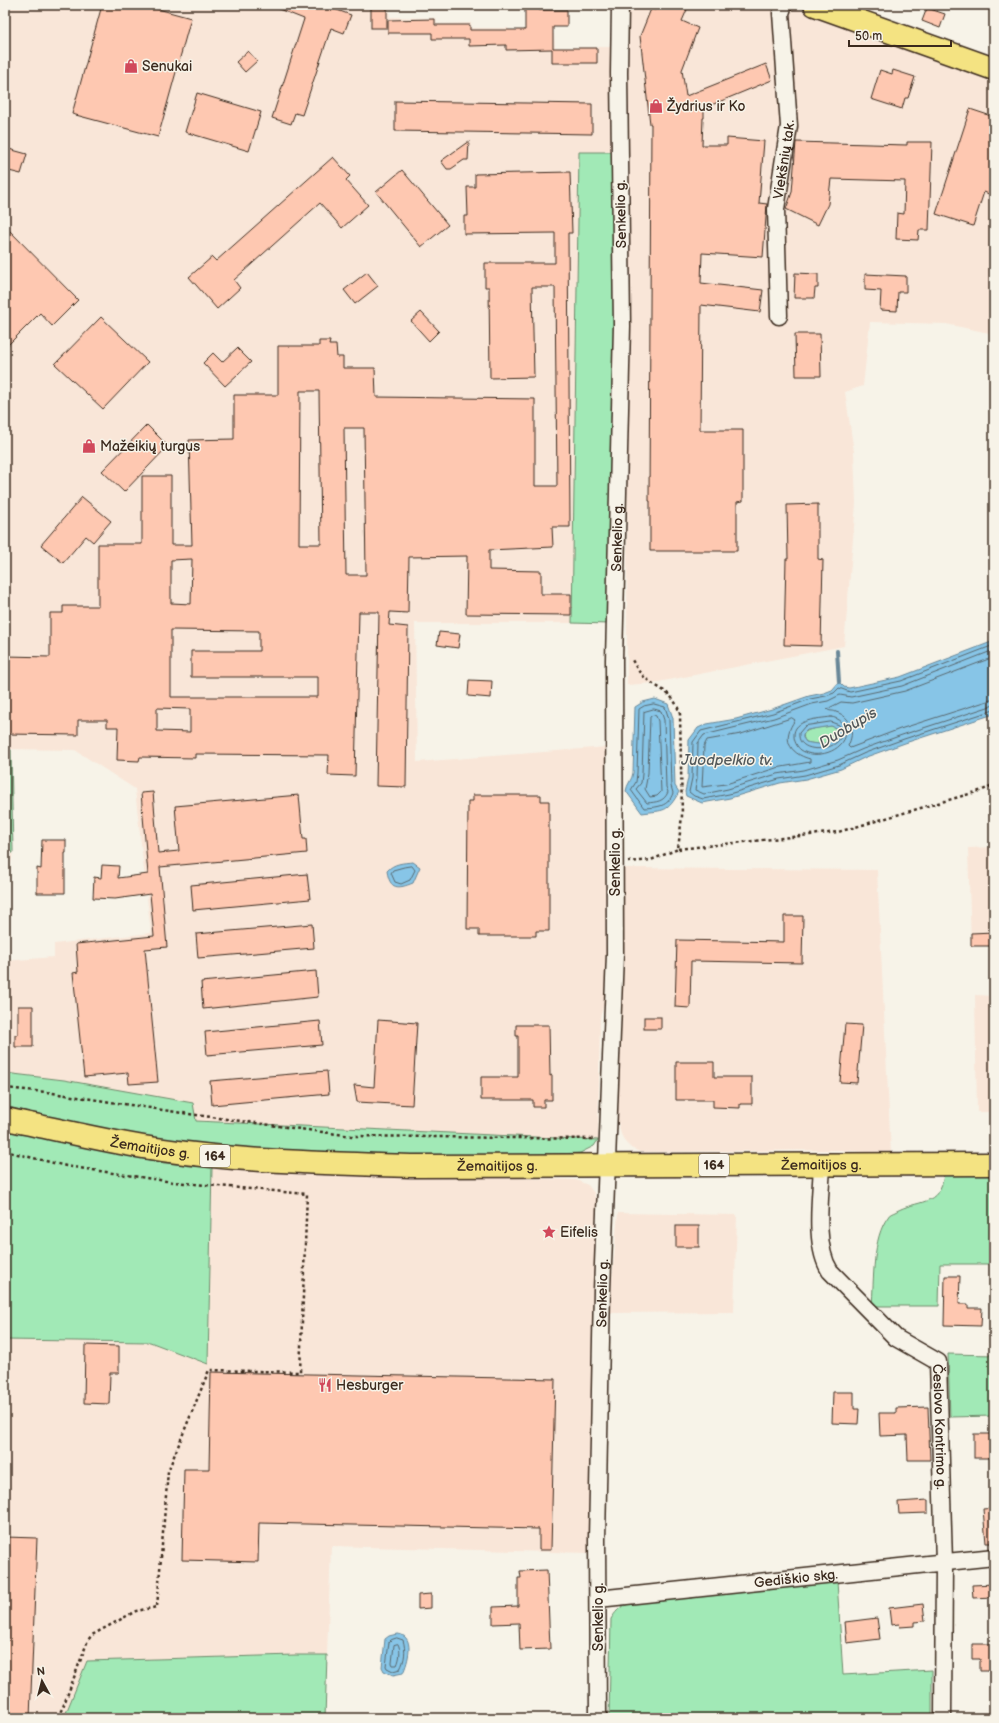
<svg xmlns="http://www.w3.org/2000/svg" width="999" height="1723" font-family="'Balsamiq Sans',sans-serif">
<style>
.built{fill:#f9e6d8}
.green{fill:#a1e9b6;stroke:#6e8a6a}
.water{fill:#87c5e7;stroke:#698797;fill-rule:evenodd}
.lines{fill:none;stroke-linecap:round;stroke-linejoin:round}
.shore{stroke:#59686e;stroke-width:1}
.stream{stroke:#698797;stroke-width:4}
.building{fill:#fec8b1;stroke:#3b2a1e;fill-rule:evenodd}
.minor-casing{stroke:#3b2a1e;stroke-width:19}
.primary-casing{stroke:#3b2a1e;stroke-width:25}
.path{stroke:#3b2a1e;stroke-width:2.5;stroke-dasharray:3 3;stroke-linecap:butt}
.minor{stroke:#f7f3e8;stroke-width:16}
.primary{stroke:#f4e382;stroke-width:22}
.labels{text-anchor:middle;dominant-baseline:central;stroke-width:3;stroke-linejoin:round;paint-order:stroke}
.shield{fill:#f7f3e8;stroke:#73665b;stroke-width:1}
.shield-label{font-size:13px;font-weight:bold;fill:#3b2a1e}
.poi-label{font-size:14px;fill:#3b2a1e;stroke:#f7f3e8;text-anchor:start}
.street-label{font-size:14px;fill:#3b2a1e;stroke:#f7f3e8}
.water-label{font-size:15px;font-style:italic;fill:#52585a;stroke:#f7f3e8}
</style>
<rect width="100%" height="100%" fill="#f7f3e8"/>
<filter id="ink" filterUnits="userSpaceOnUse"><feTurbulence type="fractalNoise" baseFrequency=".025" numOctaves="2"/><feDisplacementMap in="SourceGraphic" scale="8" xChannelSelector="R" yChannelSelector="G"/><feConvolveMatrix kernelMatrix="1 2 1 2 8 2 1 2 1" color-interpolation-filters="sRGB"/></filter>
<g filter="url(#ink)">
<g class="built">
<polygon points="5,5 389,5 390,17 436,18 437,24 471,23 472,28 508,28 509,34 554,34 555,47 610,47 615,152 579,153 572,623 415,623 417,762 607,747 607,995 600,1017 598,1140 196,1121 64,1080 5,1073 5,961 54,957 54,944 151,933 135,789 75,750 5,749"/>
<polygon points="628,5 787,5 994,78 994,334 946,324 870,322 863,386 845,392 854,452 856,503 844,646 653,683 627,685"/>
<polygon points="994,847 994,946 971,946 968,848"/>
<polygon points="5,853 13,853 5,892"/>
<polygon points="623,868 877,870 891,1154 840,1150 640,1152 631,1148 625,1142 621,1134 618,1122"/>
<polygon points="975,995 994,996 994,1112 977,1112"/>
<polygon points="212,1167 576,1180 588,1185 594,1193 597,1203 589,1553 331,1546 327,1655 295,1655 87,1661 64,1718 5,1718 5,1340 150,1342 208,1364"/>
<polygon points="618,1213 737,1215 734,1312 609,1313"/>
</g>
<g class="green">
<polygon points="579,152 615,152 615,307 609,624 572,623"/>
<path d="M831,726L836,728L837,732C833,746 818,745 806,742C795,728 821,728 831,726Z"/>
<polygon points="5,749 11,750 13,853 5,853"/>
<polygon points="5,1073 64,1080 193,1103 196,1121 598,1140 594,1146 580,1153 454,1158 278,1152 178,1143 77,1124 5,1106"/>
<polygon points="5,1130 164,1163 212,1167 208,1364 150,1342 5,1340"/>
<path d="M944,1174H994V1264H940L939,1306H872C874,1280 872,1238 888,1217C889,1214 893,1213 895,1212C917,1199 940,1208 944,1174Z"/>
<polygon points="948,1354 994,1355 994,1416 950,1417"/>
<path d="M837,1581L843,1675L932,1670V1718H609L611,1619C620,1605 624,1605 640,1602Z"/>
<polygon points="295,1655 327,1655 325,1718 64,1718 87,1661"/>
</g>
<g class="water">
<path d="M994,641V714L905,743L866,757L841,769L806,779L780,783L730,798L702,803L686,796L685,792L688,778L689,740L698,728L707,724L736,719L772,709L809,696L824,693L832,690L839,682L844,687L849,688L900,677ZM831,726L836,728L837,732C833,746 818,745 806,742L803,738V734L807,730Z"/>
<path d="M655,699L668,704L673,718L675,786L679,792C667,813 665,810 642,813L626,791C627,784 632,780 633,773L635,707L643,702Z"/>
<path d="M413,862L420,867L413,883C398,889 390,890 387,871C394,863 403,863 413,862Z"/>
<path d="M397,1634C416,1635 408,1662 403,1673L393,1675L384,1671L382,1667L385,1639L389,1636Z"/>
</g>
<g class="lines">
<g class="shore">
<polyline points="994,645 901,681 850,692 839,688 834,693 826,696 810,699 773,713 701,731 693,742 692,778 689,792 694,796 703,799 729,794 779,779 805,775 839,765 865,753 904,739 994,710"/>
<polyline points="994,650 902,686 851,697 840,695 828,701 812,704 774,718 704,735 698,743 697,778 695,790 704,794 728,789 777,774 804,770 838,760 863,749 902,735 994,705"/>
<path d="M994,657L905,691L852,703L841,702L827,709C830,712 832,710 836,712C852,717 855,732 848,746L850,748L900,729L994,699"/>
<path d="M654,704L665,707L669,719L671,786L673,793C668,807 658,807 644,808L631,790L636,782L637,773L639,709L644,706Z"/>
<path d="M654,709L661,711L664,720L666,787L668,792C664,802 656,802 647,803L636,789L641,783L642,774L644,712Z"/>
<polygon points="654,715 656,716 658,721 661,792 657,796 650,797 645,789 648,773 650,717"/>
<path d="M831,717C839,718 847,724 846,733C844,752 815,760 801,750C797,747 794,741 794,736C793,719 818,719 831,717Z"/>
<path d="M792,718L795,720C782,738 788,753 810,759V762L776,768L726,784L702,787L704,746L707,740L741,734Z"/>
<path d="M831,722L839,725C854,750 796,759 799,733L805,726Z"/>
<polygon points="412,866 415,870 410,880 401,884 395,882 391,873 393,870 404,867"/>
<path d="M397,1638L403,1640C406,1650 405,1660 400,1669L393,1671L387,1668L386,1666L389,1642L391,1640Z"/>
<path d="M398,1644C401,1649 400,1659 397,1665H393L392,1663L394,1645Z"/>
</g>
<polyline class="stream" points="837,651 839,682"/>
</g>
<g class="building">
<polygon points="102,5 143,5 191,18 158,137 72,114"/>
<polygon points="271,5 323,5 351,15 344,33 331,28 302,115 295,113 291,124 272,118 304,19 271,6"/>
<rect x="371" y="5" width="16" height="23"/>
<polygon points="525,5 539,5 539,10 567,10 567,27 553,27 553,48 597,48 597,63 552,63 552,49 506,50 506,45 469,46 469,39 432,39 432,33 388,33 388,20 435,19 435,25 470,25 470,30 525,30"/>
<polygon points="657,5 689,5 682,21 698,28 682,70 686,96 766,64 772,80 704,108 704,118 703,118 702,145 727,145 727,138 764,141 759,203 767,204 763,257 702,253 701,283 763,290 760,312 701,305 700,430 743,430 743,501 737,502 737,551 650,551 650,501 649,501 651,124 650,124 640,36 651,9 655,10"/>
<polygon points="927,8 945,14 940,28 922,21"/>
<polygon points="248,51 257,61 245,72 236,62"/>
<polygon points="880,70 892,74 893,70 915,77 908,98 905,98 902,109 871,99"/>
<polygon points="197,93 261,112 249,151 185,132"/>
<polygon points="395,101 592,104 592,134 395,131"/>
<polygon points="970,109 994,117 994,196 984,192 973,226 936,214"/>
<polygon points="469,141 468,160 464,160 451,169 447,169 441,161"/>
<polygon points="796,142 907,145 907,142 932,142 929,230 919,230 918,240 896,239 897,213 904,214 905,181 831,179 828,204 818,225 786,209 792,192"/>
<polygon points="5,148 27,154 21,174 5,170"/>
<polygon points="333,157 350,176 346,180 368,205 342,228 320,203 234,280 240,288 217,309 189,277 212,257 216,261"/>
<polygon points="402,170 448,225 421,247 376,192"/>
<path d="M570,172L572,233H568L570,527H552L553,547L489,550V570L541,571V594H571V615L466,614L467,556L409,557L408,613L390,612L389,625L408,627L406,787L376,786L379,612H359L355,776L328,775L329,755L195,754V758L140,757L139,761L117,760L118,727H107V720H78V735L6,734V656L50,657V613H63V606H98V544H142V476H171V545H192L189,440L234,439V395H278V346H319V341H330L329,345H336L337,357H343V368H375L376,397L535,399V486H557L555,287H532L534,377L490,378L489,287H485V263H555V233L464,234V216H468L467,187H475V174ZM300,391H319L321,544H299ZM344,428H364L366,575H346ZM192,559L191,604L171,603V560ZM171,630L259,631V651H191V677H318V697H171ZM157,708L190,709V732L157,731Z"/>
<polygon points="5,226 78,300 52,326 40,313 5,348"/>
<polygon points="367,272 378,286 355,304 344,290"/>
<polygon points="795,273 818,274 818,288 815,288 814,298 794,298"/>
<polygon points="865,274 906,276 906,292 898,292 897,311 880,310 881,291 865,290"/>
<polygon points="421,312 439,331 429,341 411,321"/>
<polygon points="101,317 148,362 103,409 55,364"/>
<polygon points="795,334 820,334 821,376 796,376"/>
<polygon points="237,348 251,362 225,386 203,363 213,353 222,362"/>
<polygon points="147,425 168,446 124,492 102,471"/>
<polygon points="82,497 111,521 93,542 86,536 63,563 41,545"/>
<polygon points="818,504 818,559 823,560 821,646 784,645 786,559 788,559 787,505"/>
<polygon points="439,632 460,634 458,648 437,645"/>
<polygon points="469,680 492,681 491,698 468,696"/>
<polygon points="153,792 158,853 179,851 175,806 299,795 303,839 306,839 307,853 160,867 167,947 145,949 158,1082 129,1084 128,1073 84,1077 73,973 78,972 76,944 154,936 150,894 115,899 93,898 94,877 101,878 102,865 119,866 118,878 148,874 141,793"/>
<polygon points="473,795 541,795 541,801 549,801 549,931 536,931 536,936 479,936 479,929 467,929 468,801 473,801"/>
<polygon points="42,840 66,840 66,853 65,853 65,893 37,893 37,868 41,869"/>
<polygon points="307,874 310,899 193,910 191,885"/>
<polygon points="784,916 803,916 802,963 691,961 690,1008 675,1007 677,940 784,942"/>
<polygon points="312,924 314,948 198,958 196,934"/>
<polygon points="994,932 994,946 971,946 971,933"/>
<polygon points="316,971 318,997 203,1009 201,982"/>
<polygon points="18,1006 33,1006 33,1047 15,1047 15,1035 18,1035"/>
<rect x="644" y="1017" width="17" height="12"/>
<polygon points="378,1020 417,1023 412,1105 357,1102 354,1085 374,1087"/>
<polygon points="320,1021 322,1045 207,1055 205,1032"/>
<polygon points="845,1024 862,1025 857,1083 840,1082"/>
<polygon points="516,1025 549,1025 550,1076 552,1075 552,1100 544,1100 544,1107 533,1107 533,1100 481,1100 481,1077 518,1077 518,1036 516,1036"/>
<polygon points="676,1062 714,1062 714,1077 752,1077 752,1104 740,1104 740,1108 713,1107 713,1100 676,1100"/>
<polygon points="327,1071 329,1094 212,1105 210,1081"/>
<rect x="676" y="1226" width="23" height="21"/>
<polygon points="945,1276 960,1276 959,1304 968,1304 968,1308 982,1308 981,1326 944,1325"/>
<polygon points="85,1345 119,1346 119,1373 110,1373 109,1404 84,1403"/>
<polygon points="211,1372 555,1379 551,1550 539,1550 539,1529 259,1523 258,1562 182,1560 184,1469 209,1469"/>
<polygon points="833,1392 854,1392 854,1409 859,1409 858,1424 832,1423"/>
<polygon points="928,1407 930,1460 908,1460 907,1435 880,1436 879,1413 896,1413 896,1408"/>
<rect x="974" y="1434" width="20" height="24"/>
<polygon points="928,1500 928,1513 899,1514 898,1502"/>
<polygon points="994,1508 994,1543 986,1543 983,1509"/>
<polygon points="5,1537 37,1538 30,1718 5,1718"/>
<polygon points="547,1570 550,1649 520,1650 519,1623 493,1624 493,1607 518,1606 518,1578 521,1578 520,1571"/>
<polygon points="994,1584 994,1597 973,1598 972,1585"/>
<polygon points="431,1594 431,1608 418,1609 418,1595"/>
<polygon points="923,1604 925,1621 914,1622 914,1626 900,1627 899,1624 891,1625 889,1608"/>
<polygon points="877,1618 880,1639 847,1643 845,1622"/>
<polygon points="972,1644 994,1644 994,1671 980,1671 980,1659 972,1659"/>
</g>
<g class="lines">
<defs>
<g id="minor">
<path id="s1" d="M779,316L776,209L789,126L781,13L784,5"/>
<path id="s2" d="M822,1165C821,1195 813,1245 830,1271L896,1338L938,1362L944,1562L943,1718"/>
<path id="s3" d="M598,1599L994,1557"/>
<path id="s4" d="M598,1718L597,1539L602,1290L615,954L614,660L622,326L619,73L620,5"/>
</g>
<g id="primary">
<polyline points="815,5 994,69"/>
<path id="s5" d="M5,1119C58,1129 109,1143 163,1150C244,1162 328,1163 411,1166L994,1164"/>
</g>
</defs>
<use href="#minor" class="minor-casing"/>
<use href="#primary" class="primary-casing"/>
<g class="path">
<polyline points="678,849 838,832 983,790 994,784"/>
<path d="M628,862L651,860L678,849L682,816L680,714C673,690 659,691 642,675C638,671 635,665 632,660"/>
<polyline points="5,1088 46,1092 189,1114 352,1136 595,1139"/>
<polyline points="5,1151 66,1166 173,1182 307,1194 300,1372 209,1370 168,1471 157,1607 136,1611 92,1635 88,1640 63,1707 57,1718"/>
</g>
<use href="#minor" class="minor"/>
<use href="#primary" class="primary"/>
</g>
</g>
<defs>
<symbol id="shop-bare" viewBox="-9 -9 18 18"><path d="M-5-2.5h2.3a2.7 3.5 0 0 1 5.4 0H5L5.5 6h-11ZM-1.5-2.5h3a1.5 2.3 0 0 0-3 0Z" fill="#d1495b" stroke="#f7f3e8" stroke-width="2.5" paint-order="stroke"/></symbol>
<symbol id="sight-bare" viewBox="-9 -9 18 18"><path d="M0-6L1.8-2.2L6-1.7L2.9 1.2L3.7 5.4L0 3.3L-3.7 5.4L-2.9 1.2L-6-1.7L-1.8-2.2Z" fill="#d1495b" stroke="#f7f3e8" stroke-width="2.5" paint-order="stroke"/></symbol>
<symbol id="restaurant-bare" viewBox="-9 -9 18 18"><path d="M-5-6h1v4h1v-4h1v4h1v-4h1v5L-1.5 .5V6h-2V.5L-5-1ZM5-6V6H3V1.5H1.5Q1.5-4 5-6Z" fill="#d1495b" stroke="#f7f3e8" stroke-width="2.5" paint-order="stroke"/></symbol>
</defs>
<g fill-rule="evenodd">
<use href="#shop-bare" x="121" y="56" width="20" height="20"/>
<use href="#shop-bare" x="646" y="96" width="20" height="20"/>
<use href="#shop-bare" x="79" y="436" width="20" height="20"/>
<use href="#sight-bare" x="539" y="1222" width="20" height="20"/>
<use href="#restaurant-bare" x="315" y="1375" width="20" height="20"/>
</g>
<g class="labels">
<g class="shield">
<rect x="200" y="1145" width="30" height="22" rx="3"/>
<rect x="699" y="1154" width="30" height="22" rx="3"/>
</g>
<g class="shield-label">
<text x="215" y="1156">164</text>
<text x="714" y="1165">164</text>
</g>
<g class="poi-label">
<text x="142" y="66">Senukai</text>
<text x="667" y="106">Žydrius ir Ko</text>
<text x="100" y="446">Mažeikių turgus</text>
<text x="560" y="1232">Eifelis</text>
<text x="336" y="1385">Hesburger</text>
</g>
<g class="street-label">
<text stroke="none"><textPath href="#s1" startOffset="157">Viekšnių tak.</textPath></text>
<text transform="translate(621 214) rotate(-91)">Senkelio g.</text>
<text stroke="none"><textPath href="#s4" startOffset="1181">Senkelio g.</textPath></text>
<text transform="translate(615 862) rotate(-90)">Senkelio g.</text>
<text stroke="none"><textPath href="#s5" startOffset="148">Žemaitijos g.</textPath></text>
<text stroke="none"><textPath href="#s5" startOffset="820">Žemaitijos g.</textPath></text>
<text stroke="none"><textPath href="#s5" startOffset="496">Žemaitijos g.</textPath></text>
<text stroke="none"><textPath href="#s4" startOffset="425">Senkelio g.</textPath></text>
<text stroke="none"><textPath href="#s2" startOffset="315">Česlovo Kontrimo g.</textPath></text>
<text stroke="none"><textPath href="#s3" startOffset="199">Gediškio skg.</textPath></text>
<text transform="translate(598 1617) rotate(-90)">Senkelio g.</text>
</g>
<g class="water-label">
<text transform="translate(848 728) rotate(-31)">Duobupis</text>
<text x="727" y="760">Juodpelkio tv.</text>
</g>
</g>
<rect width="999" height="1723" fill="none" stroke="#f7f3e8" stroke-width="20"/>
<rect x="10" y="10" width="979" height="1703" fill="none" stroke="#3b2a1e" stroke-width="1.5" filter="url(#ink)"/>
<g transform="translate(42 1681) rotate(353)" stroke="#f7f3e8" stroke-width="3" paint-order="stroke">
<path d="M0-3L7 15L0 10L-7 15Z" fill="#3b2a1e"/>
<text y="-6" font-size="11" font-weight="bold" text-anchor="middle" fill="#3b2a1e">N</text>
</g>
<path d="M849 40v6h102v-6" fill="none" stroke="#3b2a1e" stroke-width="2"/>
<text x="855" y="40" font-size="12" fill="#3b2a1e" stroke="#f7f3e8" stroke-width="3" paint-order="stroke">50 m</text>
</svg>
